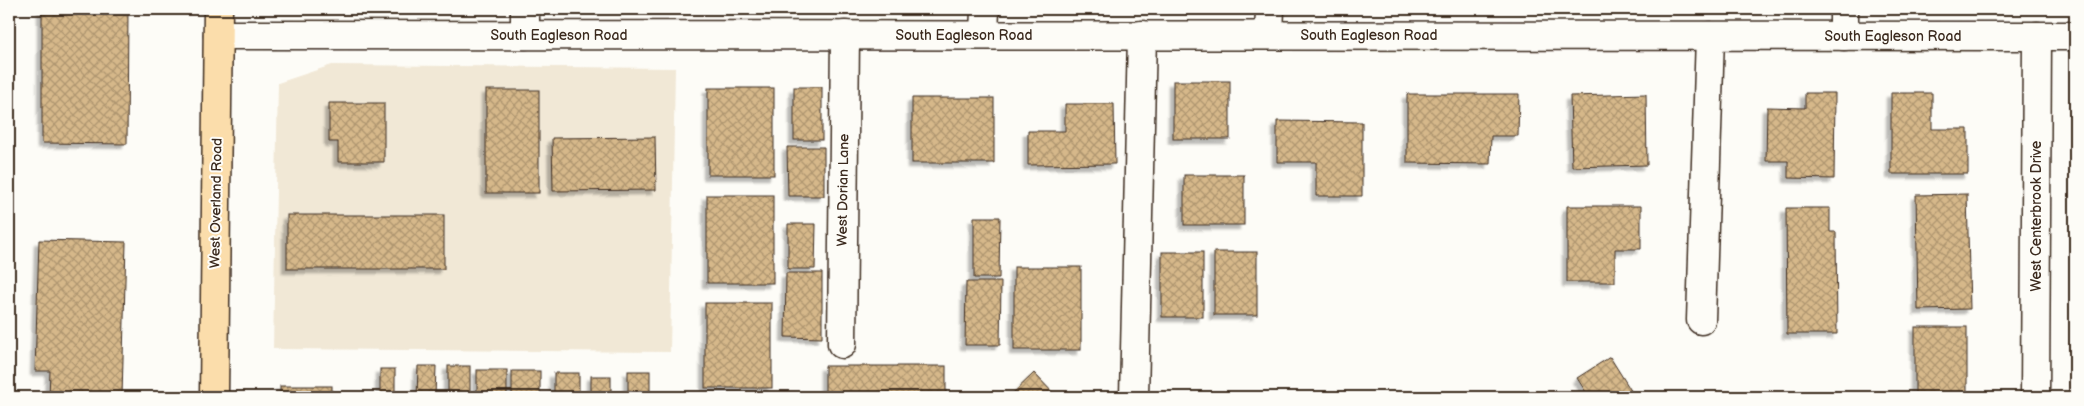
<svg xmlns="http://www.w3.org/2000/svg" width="2084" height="406" font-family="'Balsamiq Sans',sans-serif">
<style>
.built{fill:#f1e8d6}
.building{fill:url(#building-cross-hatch);stroke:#3b2a1e;filter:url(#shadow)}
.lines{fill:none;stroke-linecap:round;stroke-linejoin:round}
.minor-casing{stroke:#3b2a1e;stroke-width:31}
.major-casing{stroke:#3b2a1e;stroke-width:31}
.minor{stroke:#fdfcf7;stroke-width:28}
.major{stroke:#fbddab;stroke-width:28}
.labels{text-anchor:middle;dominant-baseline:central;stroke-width:4;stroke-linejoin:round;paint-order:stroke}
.street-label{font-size:14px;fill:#3b2a1e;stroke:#fdfcf7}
</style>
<defs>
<pattern id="building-cross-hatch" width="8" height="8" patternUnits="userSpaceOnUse" patternTransform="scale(1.25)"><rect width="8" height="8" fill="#d6b88a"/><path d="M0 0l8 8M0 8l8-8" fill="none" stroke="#af9670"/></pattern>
<filter id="shadow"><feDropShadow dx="-4.5" dy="4.5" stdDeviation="1" flood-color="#0004"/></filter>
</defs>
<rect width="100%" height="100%" fill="#fdfcf7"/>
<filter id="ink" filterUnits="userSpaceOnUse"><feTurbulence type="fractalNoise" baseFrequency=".02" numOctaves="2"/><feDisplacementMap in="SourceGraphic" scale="10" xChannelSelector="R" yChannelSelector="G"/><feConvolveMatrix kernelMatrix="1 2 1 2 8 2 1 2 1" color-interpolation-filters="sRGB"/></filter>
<g filter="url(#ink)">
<polygon class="built" points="332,65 675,68 670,352 273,349 278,83"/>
<g class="building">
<polygon points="42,9 128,9 127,144 42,143"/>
<rect x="1173" y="81" width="57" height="58"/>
<rect x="794" y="87" width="28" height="53"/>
<rect x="708" y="88" width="66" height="87"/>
<rect x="486" y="90" width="53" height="103"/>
<polygon points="1805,93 1835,93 1834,179 1788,178 1788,161 1766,161 1767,107 1805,108"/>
<polygon points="1891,93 1932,93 1932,129 1968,129 1968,174 1891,174"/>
<polygon points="1407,94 1519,94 1518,136 1491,136 1490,164 1407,163"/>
<polygon points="1646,94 1647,165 1572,167 1570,96"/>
<rect x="912" y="98" width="82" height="65"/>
<polygon points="329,103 384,103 384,162 338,162 338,142 329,142"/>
<polygon points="1065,104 1114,104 1115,164 1028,165 1028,131 1065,131"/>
<polygon points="1277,121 1362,122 1362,196 1316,196 1316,162 1277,162"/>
<polygon points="655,137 656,190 553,191 552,138"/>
<polygon points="787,147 824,147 824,196 788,196"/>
<rect x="1184" y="175" width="60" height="50"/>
<polygon points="1967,194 1970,309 1918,310 1916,195"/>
<rect x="707" y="195" width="66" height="88"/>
<polygon points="1567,206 1641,206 1641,249 1615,249 1615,282 1567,282"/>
<polygon points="1786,208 1830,208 1830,232 1836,232 1837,334 1787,334"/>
<rect x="287" y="215" width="157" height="54"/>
<polygon points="974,217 1000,217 999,278 974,278"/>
<polygon points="788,224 816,224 815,269 788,269"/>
<polygon points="39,240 126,242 122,397 49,397 50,371 35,371"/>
<rect x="1162" y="252" width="41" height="65"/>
<rect x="1214" y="252" width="43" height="63"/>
<rect x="1014" y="267" width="67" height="83"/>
<polygon points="786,273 822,273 822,338 785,337"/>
<polygon points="966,282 1001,282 1000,345 965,345"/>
<rect x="705" y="303" width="67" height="85"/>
<rect x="1915" y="327" width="52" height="70"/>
<polygon points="1610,357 1635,397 1589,397 1577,378"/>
<polygon points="418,366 436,366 435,397 417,397"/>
<rect x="448" y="366" width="22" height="31"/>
<rect x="825" y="366" width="121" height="31"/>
<rect x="380" y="369" width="15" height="28"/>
<rect x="477" y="370" width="30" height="27"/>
<rect x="512" y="371" width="28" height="26"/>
<rect x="628" y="371" width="22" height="26"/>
<rect x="554" y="373" width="25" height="24"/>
<polygon points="1034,373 1057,397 1009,397"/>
<rect x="591" y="376" width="20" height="21"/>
<rect x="280" y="386" width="52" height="11"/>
</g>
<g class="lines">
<defs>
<g id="minor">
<polyline points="525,9 525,35"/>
<polyline points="1844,9 1844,36"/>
<polyline points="218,35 2075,36"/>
<polyline points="984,35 985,9"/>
<polyline points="1269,35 1270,9"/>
<polyline points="1701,320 1710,36"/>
<polyline points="842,344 845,35"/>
<polyline points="1134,397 1142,35"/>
<polyline points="2035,397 2037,36"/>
</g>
<polyline id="major" points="214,397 218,9"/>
</defs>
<use href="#minor" class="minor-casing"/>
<use href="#major" class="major-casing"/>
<use href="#minor" class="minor"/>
<use href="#major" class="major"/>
</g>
</g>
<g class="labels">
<g class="street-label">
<text x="559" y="35">South Eagleson Road</text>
<text x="964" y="35">South Eagleson Road</text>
<text x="1369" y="35">South Eagleson Road</text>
<text x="1893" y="36">South Eagleson Road</text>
<text transform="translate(843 190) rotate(-89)">West Dorian Lane</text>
<text transform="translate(216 203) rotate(-89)">West Overland Road</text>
<text transform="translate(2036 216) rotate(-90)">West Centerbrook Drive</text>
</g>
</g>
<rect width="2084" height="406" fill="none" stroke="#fdfcf7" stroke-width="30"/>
<rect x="15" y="15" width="2054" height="376" fill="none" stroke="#3b2a1e" stroke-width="2" filter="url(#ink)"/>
</svg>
